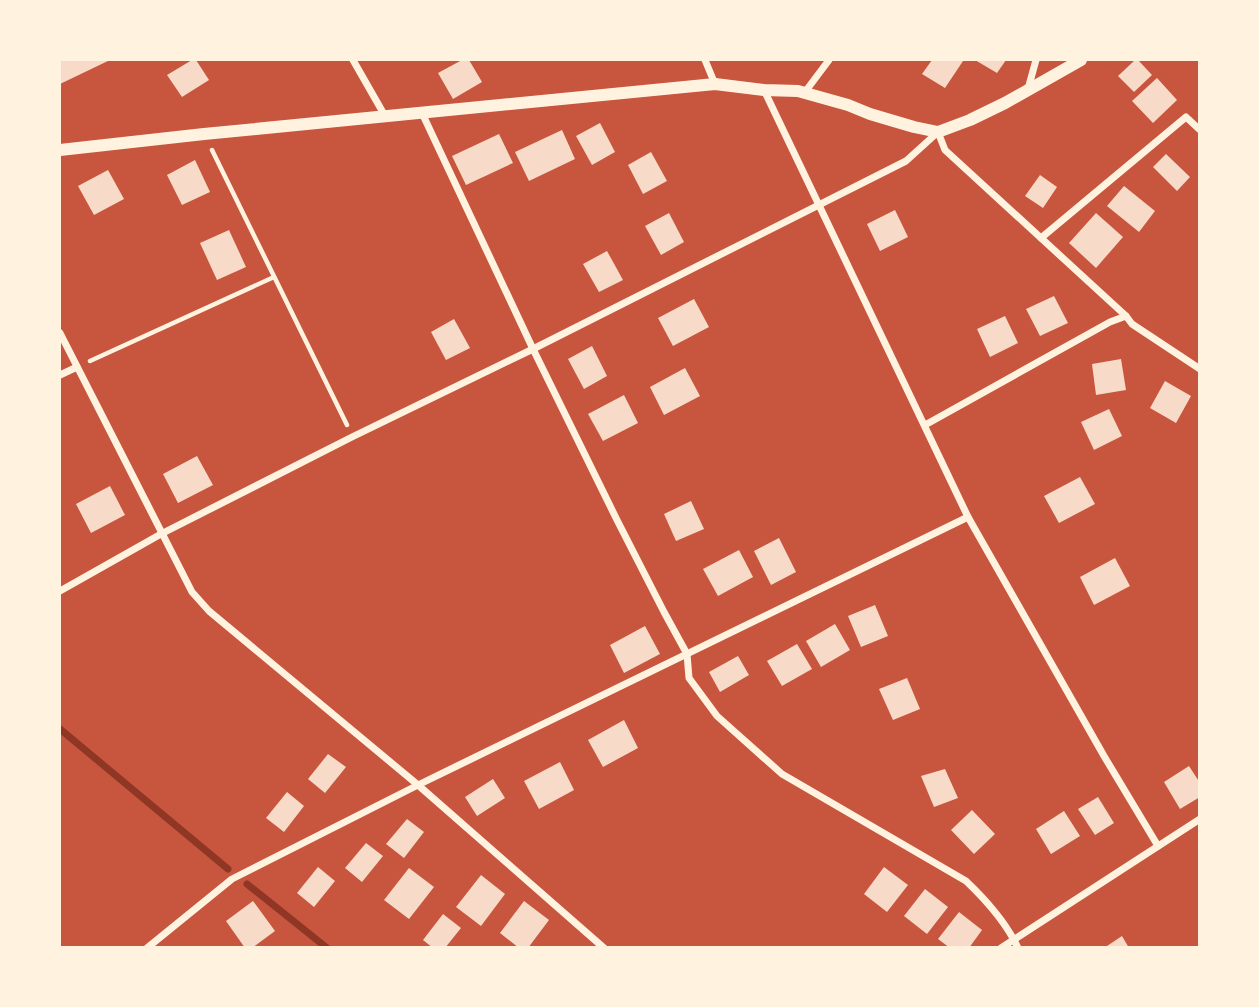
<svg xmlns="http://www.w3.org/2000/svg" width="1259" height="1007" font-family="'Titillium Web',sans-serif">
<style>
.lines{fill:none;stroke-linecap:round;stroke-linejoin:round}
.stream{stroke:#8f3625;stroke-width:7}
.building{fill:#f7dbc8}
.path{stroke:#fff3e0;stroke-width:4.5}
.minor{stroke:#fff3e0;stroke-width:7}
.tertiary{stroke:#fff3e0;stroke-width:12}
</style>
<rect width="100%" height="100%" fill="#c8553d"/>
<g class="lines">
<g class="stream">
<polyline points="60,729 228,869"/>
<polyline points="247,884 327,948"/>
</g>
</g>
<g class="building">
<polygon points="60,60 110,60 60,84"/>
<polygon points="192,60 196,60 209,80 182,97 167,75"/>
<polygon points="462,60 469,60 482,82 453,99 438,73"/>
<polygon points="932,60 960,60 963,61 945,88 922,74"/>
<polygon points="975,60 1006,60 997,73"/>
<polygon points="1135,60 1138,60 1152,75 1134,92 1118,76"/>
<polygon points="1157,78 1177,100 1153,123 1132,101"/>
<polygon points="600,123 615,152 592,165 576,136"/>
<polygon points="562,130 575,159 529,181 515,152"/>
<polygon points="499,134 513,163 466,185 452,156"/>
<polygon points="651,152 667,181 643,194 628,165"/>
<polygon points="1166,154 1190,177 1177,191 1153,167"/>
<polygon points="195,160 210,192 182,205 167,175"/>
<polygon points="108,170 124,199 94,215 78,186"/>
<polygon points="1040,175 1057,187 1043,208 1025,196"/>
<polygon points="1124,186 1155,211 1139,232 1107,206"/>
<polygon points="895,210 908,237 880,251 867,224"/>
<polygon points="669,213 684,242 661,255 645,226"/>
<polygon points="1096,213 1123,237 1096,268 1069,243"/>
<polygon points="229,230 246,267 217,280 200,243"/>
<polygon points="607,251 623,280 599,292 583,264"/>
<polygon points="1054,296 1068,323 1040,336 1026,309"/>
<polygon points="694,299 709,327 673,346 658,318"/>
<polygon points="1005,316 1018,343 990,357 977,329"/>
<polygon points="454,319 470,348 446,360 431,332"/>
<polygon points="592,346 607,376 584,389 568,359"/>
<polygon points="1121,359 1126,390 1096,395 1092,364"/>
<polygon points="685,368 700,396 664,415 650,387"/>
<polygon points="1165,381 1191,396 1176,423 1150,408"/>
<polygon points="624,395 638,423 603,441 588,414"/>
<polygon points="1109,409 1122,436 1094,450 1081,422"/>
<polygon points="197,456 213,485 178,503 163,474"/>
<polygon points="1080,477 1095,504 1059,523 1044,496"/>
<polygon points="110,486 125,515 91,533 76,504"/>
<polygon points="691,501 704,529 676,541 664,514"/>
<polygon points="779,538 796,572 771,585 754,551"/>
<polygon points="739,550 753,577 718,596 703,569"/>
<polygon points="1115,558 1130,586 1094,605 1080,577"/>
<polygon points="875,605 888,636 861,647 848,616"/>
<polygon points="835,624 850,650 821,667 806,641"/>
<polygon points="645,626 660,654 624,673 610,645"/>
<polygon points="797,644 812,669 782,686 767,661"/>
<polygon points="738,656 749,675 720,692 709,672"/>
<polygon points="907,678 920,709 893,720 879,689"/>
<polygon points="624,720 638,748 603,767 588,740"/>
<polygon points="328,754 346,767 325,793 308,779"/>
<polygon points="560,762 574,790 539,809 524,781"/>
<polygon points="1189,766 1200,783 1200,797 1180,809 1164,782"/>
<polygon points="945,769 958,798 934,807 921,776"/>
<polygon points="493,779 505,798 477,816 465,797"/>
<polygon points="287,792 304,806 284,832 266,818"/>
<polygon points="1098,797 1114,823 1095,835 1078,809"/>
<polygon points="972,810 995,834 974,854 951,830"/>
<polygon points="1064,811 1080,836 1051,854 1036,829"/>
<polygon points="407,819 424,832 404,858 386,844"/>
<polygon points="366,843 383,856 362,882 345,868"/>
<polygon points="318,867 335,881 314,907 297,893"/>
<polygon points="884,867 908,885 887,912 864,894"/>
<polygon points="409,868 434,887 409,919 384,900"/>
<polygon points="481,875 505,894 481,926 456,907"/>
<polygon points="925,889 948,907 927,934 904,916"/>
<polygon points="253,901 275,931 252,948 245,948 226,921"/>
<polygon points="524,901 549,920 528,948 519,948 500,933"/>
<polygon points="959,912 982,930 969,948 950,948 938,939"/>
<polygon points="443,914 461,928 445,948 433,948 423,940"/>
<polygon points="1122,936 1129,948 1104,948"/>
</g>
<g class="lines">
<g class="path">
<polyline points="212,150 347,425"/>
<polyline points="90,361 274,277"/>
</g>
<g class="minor">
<polyline points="353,60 385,116"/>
<polyline points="705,60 715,84"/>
<polyline points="1028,89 1036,60"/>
<polyline points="764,90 968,517 1104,756 1158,846"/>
<polyline points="805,92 829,60"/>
<path d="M422,113L533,349L617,520L664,612L687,654L689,678L717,716L782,774L966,881C986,900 1006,922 1018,948"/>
<polyline points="1041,238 1186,117 1200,130"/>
<polyline points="60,333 192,592 209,611 418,785 604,948"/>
<polyline points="60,375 77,367"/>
<polyline points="925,425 1110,322 1126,316"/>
<polyline points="60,591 161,534 352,437 533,349 906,161 938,132 945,150 1126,316 1132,324 1200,369"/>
<polyline points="147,948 232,879 418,785 968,517"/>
<polyline points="1001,948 1200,819"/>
</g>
<polyline class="tertiary" points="60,150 204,134 715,84 764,90 798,91 848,105 870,114 914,127 938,132 970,120 1005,103 1081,60"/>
</g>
<rect width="1259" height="1007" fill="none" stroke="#fff3e0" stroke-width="122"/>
</svg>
